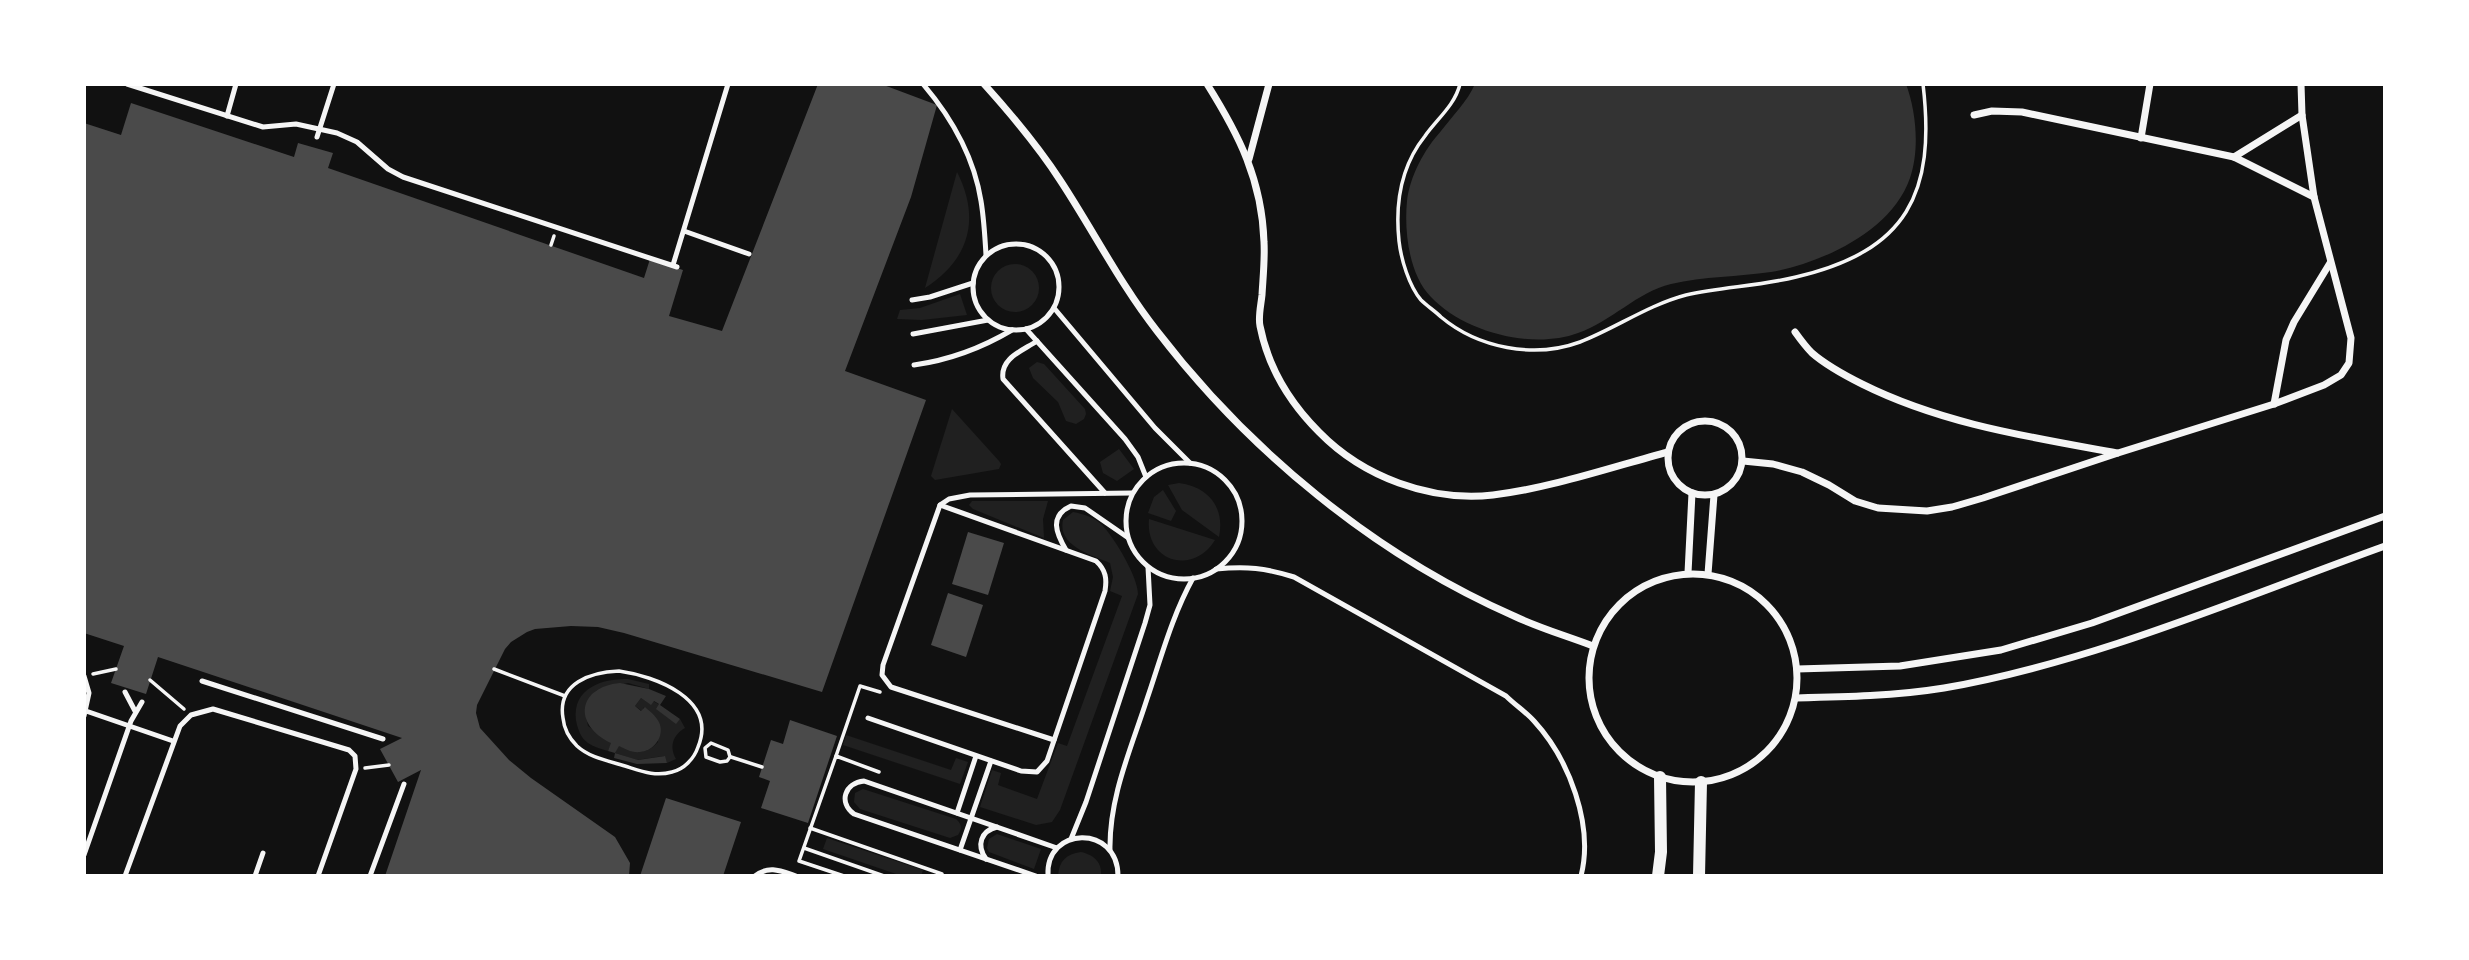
<svg xmlns="http://www.w3.org/2000/svg" width="2469" height="960" font-family="'Nunito Sans',sans-serif">
<style>
.green{fill:#202020}
.water{fill:#333}
.building{fill:#4a4a4a}
.lines{fill:none;stroke-linecap:round;stroke-linejoin:round}
.path{stroke:#f5f5f5;stroke-width:3.5}
.service{stroke:#f5f5f5;stroke-width:5}
.minor{stroke:#f5f5f5;stroke-width:7}
.tertiary{stroke:#f5f5f5;stroke-width:12}
</style>
<rect width="100%" height="100%" fill="#111"/>
<g class="green">
<path d="M957,172C981,219 969,260 925,288Z"/>
<circle cx="1015" cy="288" r="24"/>
<polygon points="960,294 967,315 922,320 897,319 900,310 920,308"/>
<polygon points="1037,362 1044,364 1085,409 1086,414 1084,419 1076,424 1066,421 1058,402 1033,378 1029,368"/>
<polygon points="952,409 999,461 1001,464 999,469 935,480 931,476"/>
<polygon points="1119,449 1134,469 1117,481 1103,473 1100,462"/>
<path d="M1179,483C1209,487 1225,508 1219,537L1182,510L1168,485Z"/>
<polygon points="1163,490 1176,511 1171,521 1148,513 1154,497"/>
<polygon points="972,501 1048,501 1043,519 1044,538 973,509 969,505"/>
<path d="M1073,512C1084,514 1096,518 1103,526C1115,539 1138,577 1138,594L1060,810L1052,822L1036,825L980,807L992,770L1001,773L998,785L1037,799L1058,743L1067,746L1122,596L1110,591L1113,577L1110,563C1092,555 1057,546 1063,520Z"/>
<path d="M1149,519L1215,540C1193,576 1145,562 1149,519Z"/>
<path d="M628,679L649,684V689L628,683L597,690L591,696L587,704L586,717L588,726L612,743L608,751C601,749 594,747 588,743C582,739 579,732 577,725C569,691 599,678 628,679Z"/>
<path d="M641,698L650,704L653,701L660,705L657,709L676,723L680,719L685,728C673,735 669,746 676,759L667,763L664,756L637,760L615,753L618,745C633,752 646,756 658,742L644,707L642,711L635,706Z"/>
<polygon points="846,735 951,770 956,758 968,762 960,784 843,745"/>
<path d="M863,789L956,819C962,824 962,829 958,835L950,838L860,809L854,802L855,793Z"/>
<polygon points="997,834 1041,849 1034,869 989,852 987,848 989,839"/>
<polygon points="827,838 923,870 921,876 902,876 823,849"/>
<path d="M1081,852C1094,855 1102,862 1101,876H1058C1059,861 1066,854 1081,852Z"/>
</g>
<g class="water">
<path d="M1475,84H1906C1916,111 1920,149 1910,178C1892,231 1822,263 1771,272C1738,277 1704,276 1671,284C1637,292 1611,322 1578,333C1532,350 1464,332 1431,297C1409,275 1404,231 1407,201C1410,176 1424,150 1441,131C1453,115 1467,102 1475,84Z"/>
<path d="M620,683L649,689L666,696L660,705L680,719L676,724L656,709L659,704L654,701L651,705L641,698L635,706L641,711L645,707C648,710 654,714 657,719C667,732 656,751 640,752C632,753 625,749 619,746L615,753L638,760L665,756L667,763L637,764L614,758L615,753L608,751L611,743C572,724 578,687 620,683Z"/>
</g>
<g class="building">
<polygon points="818,84 881,84 937,105 911,197 845,371 926,400 822,692 624,633 598,627 571,626 535,629 527,632 511,642 505,649 477,705 476,713 480,728 509,760 531,778 615,837 630,863 629,876 385,876 421,770 398,782 380,749 402,738 158,657 146,694 111,683 124,646 84,633 84,123 121,135 131,103 294,157 298,143 333,153 328,168 644,278 650,259 683,270 669,316 722,331"/>
<polygon points="968,532 1004,543 988,595 952,584"/>
<polygon points="948,593 983,605 966,657 931,645"/>
<polygon points="790,720 837,736 808,823 761,808 770,781 759,777 771,740 783,744"/>
<polygon points="666,798 741,822 723,876 640,876"/>
</g>
<g class="lines">
<g class="path">
<path d="M1460,84C1455,105 1437,119 1425,136C1401,166 1395,203 1399,241C1401,259 1409,286 1421,300C1427,306 1435,311 1441,317C1478,348 1534,359 1580,342C1616,328 1648,305 1686,295C1722,287 1760,286 1796,277C1907,251 1936,194 1923,84"/>
<polyline points="551,245 554,236"/>
<polyline points="494,669 565,696"/>
<path d="M619,671C655,676 718,699 698,747C694,759 684,769 672,772C655,777 641,771 625,766C609,761 590,758 577,746C569,738 564,729 563,718C557,683 591,672 619,671Z"/>
<polyline points="93,674 116,669"/>
<polyline points="150,680 184,709"/>
<polygon points="711,743 728,750 730,757 727,761 720,762 706,757 705,748"/>
<polyline points="836,756 860,686 880,692"/>
<polyline points="731,757 762,767"/>
<polyline points="365,768 389,765"/>
<polyline points="810,828 942,874 941,876"/>
<polyline points="804,848 884,876"/>
<polyline points="844,876 799,861 836,756 879,772"/>
</g>
<g class="service">
<polyline points="127,84 263,127 296,124 337,133 357,142 388,169 403,177 677,267"/>
<path d="M923,84C951,117 974,157 981,201C984,219 985,237 986,255"/>
<polyline points="227,116 236,84"/>
<polyline points="317,137 334,84"/>
<polyline points="684,231 749,254"/>
<circle cx="1016" cy="287" r="43"/>
<polyline points="673,265 728,84"/>
<polyline points="912,300 930,297 973,283"/>
<polyline points="1054,308 1155,428 1190,463"/>
<polyline points="1026,329 1125,439 1138,457 1146,477"/>
<polyline points="913,334 988,320"/>
<path d="M1037,341C1022,351 1000,358 1003,379L1105,493"/>
<path d="M914,365C950,360 980,349 1012,330"/>
<circle cx="1184" cy="521" r="58"/>
<path d="M1066,550C1056,533 1049,516 1071,506L1085,508L1127,537"/>
<path d="M1216,569C1247,566 1265,568 1294,577L1506,696C1515,705 1526,712 1534,721C1569,759 1594,825 1581,876"/>
<polyline points="84,676 89,693 84,716"/>
<polyline points="202,681 383,739"/>
<polyline points="125,692 135,711"/>
<polyline points="86,711 173,741"/>
<path d="M868,718L1021,771L1037,772L1047,761L1105,591C1107,579 1106,570 1096,561L940,505"/>
<polyline points="1054,740 891,687 882,675 883,665 940,505 949,499 970,495 1132,493"/>
<polyline points="957,813 976,756"/>
<polyline points="1071,839 1086,802 1145,623 1150,605 1148,567"/>
<polyline points="960,850 991,761"/>
<path d="M1110,850C1109,797 1131,749 1147,699C1161,658 1172,616 1193,578"/>
<polyline points="84,855 131,721 142,702"/>
<path d="M986,859C976,845 981,831 997,827"/>
<polyline points="125,876 180,726 191,715 213,709 349,750 355,756 356,769 318,876"/>
<polyline points="255,876 263,853"/>
<polyline points="370,876 404,784"/>
<path d="M755,876C769,865 781,871 796,876"/>
<path d="M1036,876L854,814C838,802 845,783 864,781L1057,848"/>
<path d="M1048,876C1045,826 1118,824 1118,876"/>
</g>
<g class="minor">
<path d="M984,84C1011,114 1038,146 1060,180C1093,230 1120,284 1157,331C1249,451 1375,555 1514,616C1539,628 1567,636 1593,646"/>
<path d="M1207,84C1239,135 1262,180 1264,242C1265,259 1263,277 1262,295C1261,305 1258,317 1260,326C1268,367 1290,403 1319,432C1363,477 1430,502 1493,495C1551,488 1612,467 1668,452"/>
<polyline points="1974,115 1992,111 2022,112 2234,157 2314,197"/>
<polyline points="2141,138 2150,84"/>
<polyline points="2234,157 2302,115"/>
<polyline points="1249,159 1269,84"/>
<path d="M1795,332C1800,339 1806,347 1812,353C1827,366 1844,375 1862,384C1942,424 2030,437 2117,453"/>
<polyline points="2274,404 2286,340 2294,322 2330,263"/>
<circle cx="1705" cy="458" r="37"/>
<polyline points="1743,461 1773,464 1802,472 1829,485 1855,501 1878,508 1927,511 1952,507 1983,498 2118,453 2274,404 2324,385 2341,375 2349,363 2351,338 2314,197 2302,115 2301,84"/>
<polyline points="1688,573 1692,493"/>
<circle cx="1693" cy="678" r="104"/>
<polyline points="1708,574 1714,495"/>
<polyline points="1797,669 1900,666 2001,650 2092,623 2385,516"/>
<path d="M1796,698C1845,697 1895,696 1944,688C2094,662 2243,597 2385,546"/>
</g>
<g class="tertiary">
<polyline points="1658,876 1661,852 1660,777"/>
<polyline points="1699,876 1701,782"/>
</g>
</g>
<rect width="2469" height="960" fill="none" stroke="#ffffff" stroke-width="172"/>
</svg>
